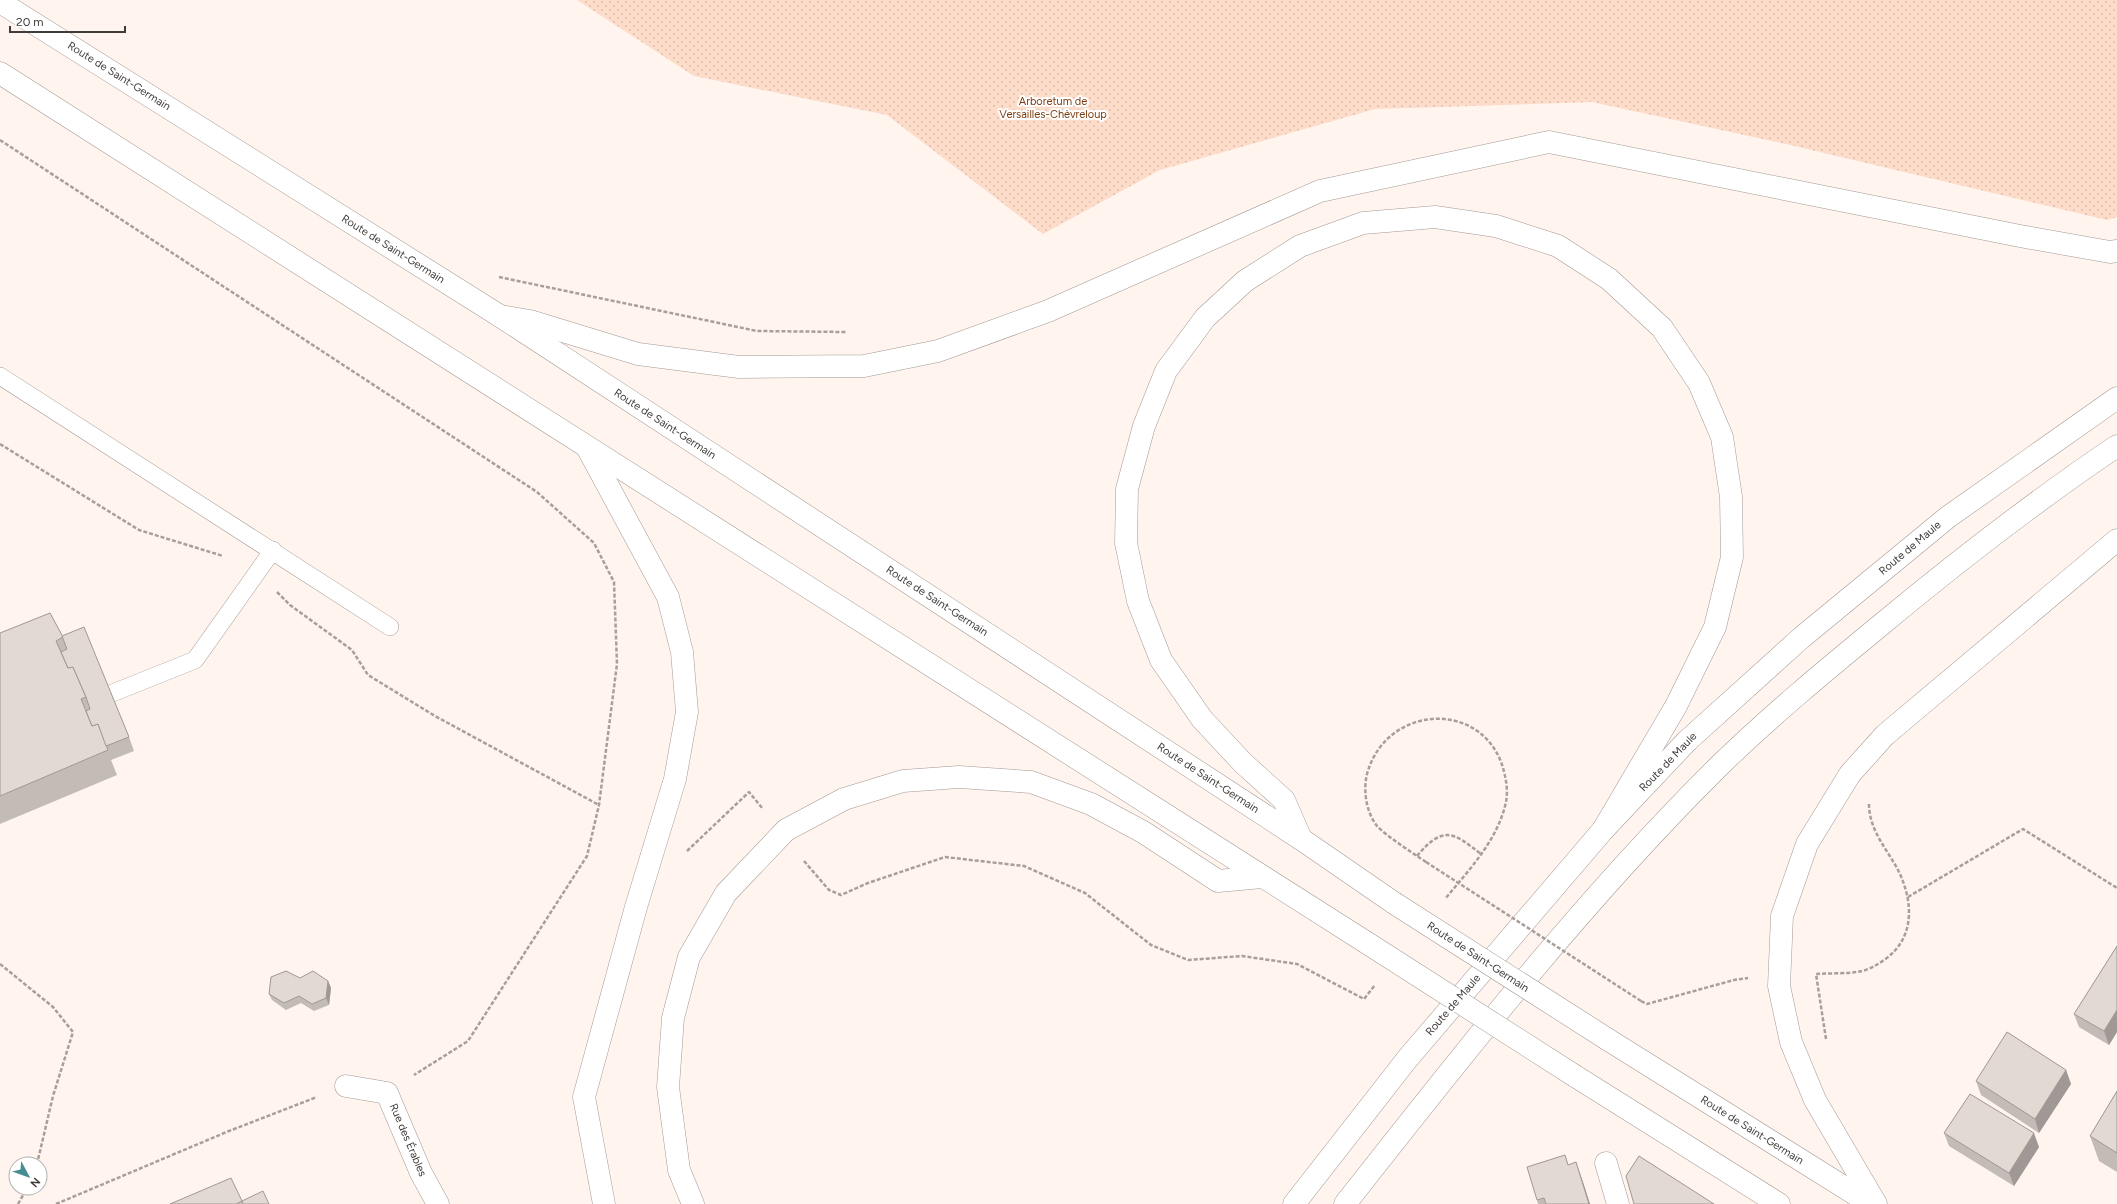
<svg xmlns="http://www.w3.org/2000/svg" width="2117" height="1204" font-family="Figtree,sans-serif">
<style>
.park{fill:url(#park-dots)}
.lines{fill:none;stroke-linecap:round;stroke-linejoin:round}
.service-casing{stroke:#a39994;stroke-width:18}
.minor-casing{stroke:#a39994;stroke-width:23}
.primary-casing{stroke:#a39994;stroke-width:23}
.path{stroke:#a79f9b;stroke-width:2.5;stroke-dasharray:4 2;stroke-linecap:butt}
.service{stroke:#fff;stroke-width:17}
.minor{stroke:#fff;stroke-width:22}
.primary{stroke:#fff;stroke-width:22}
.primary-bridge-casing{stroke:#a39994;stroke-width:23;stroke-linecap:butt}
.path-bridge{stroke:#a79f9b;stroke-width:2.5;stroke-dasharray:4 2;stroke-linecap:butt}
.primary-bridge{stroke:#fff;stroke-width:22}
.wall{fill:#c3bbb5}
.shaded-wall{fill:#9f9894}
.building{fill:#e3d9d3;stroke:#9f9894}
.labels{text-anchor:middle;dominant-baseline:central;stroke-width:4;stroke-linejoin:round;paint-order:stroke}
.street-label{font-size:11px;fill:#3f3b39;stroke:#fff}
.park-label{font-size:11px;fill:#7d3c0e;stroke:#fff}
</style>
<defs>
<pattern id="park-dots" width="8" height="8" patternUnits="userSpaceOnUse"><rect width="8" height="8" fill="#fddcca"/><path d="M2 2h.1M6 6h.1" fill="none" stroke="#dabeae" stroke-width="1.8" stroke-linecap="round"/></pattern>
</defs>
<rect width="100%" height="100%" fill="#fff4ee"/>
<polygon class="park" points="577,0 2117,0 2117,217 2107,220 1786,144 1592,102 1375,109 1160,170 1043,234 887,115 694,76"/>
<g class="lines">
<defs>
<g id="service">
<polyline points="0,376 390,627"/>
<polyline points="110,694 195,660 273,550"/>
</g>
<g id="minor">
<polyline points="346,1086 387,1093 421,1173 438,1204"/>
<polyline points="1606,1163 1618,1204"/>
</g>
<g id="primary">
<polyline points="0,2 500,316 1301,839 1394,903"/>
<polyline points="0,73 1364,941"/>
<polyline points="500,316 530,321 638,354 739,367 864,366 938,351 1048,311 1320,191 1549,142 2020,236 2110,252 2117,251"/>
<polyline points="588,449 668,597 682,652 687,712 675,779 636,907 584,1097 604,1204"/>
<polyline points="1301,839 1284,800 1243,763 1202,719 1161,660 1138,601 1126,543 1127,489 1144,426 1166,371 1205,318 1245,281 1300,246 1363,223 1435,217 1496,226 1558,246 1609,279 1662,328 1699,383 1722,437 1731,497 1732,557 1715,627 1676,706 1603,830"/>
<polyline points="1607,1039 1871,1204"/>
<polyline points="1575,1076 1779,1204"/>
<polyline points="693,1204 679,1170 668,1087 673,1018 689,957 726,893 786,830 844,799 903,781 959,777 1031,782 1091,804 1143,832 1218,881 1262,877"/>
<polyline points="1294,1204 1408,1058 1603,830 1687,741 1801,638 1948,517 2117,398"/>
<path d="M1345,1204C1463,1054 1582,902 1717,768C1769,717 1826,670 1882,624C1958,561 2035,501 2117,446"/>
<polyline points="1876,1204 1815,1100 1791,1042 1779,986 1782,916 1807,844 1850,774 1885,735 2117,540"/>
</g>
</defs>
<use href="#service" class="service-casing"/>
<use href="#minor" class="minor-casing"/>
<use href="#primary" class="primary-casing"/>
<g class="path">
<polyline points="0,140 537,492 594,543 614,582 617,664 599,805 587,856 468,1041 414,1075"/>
<polyline points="499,277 757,331 846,332"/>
<polyline points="0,444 139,530 223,556"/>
<polyline points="277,592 290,605 352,650 368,675 435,716 599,805"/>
<polyline points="687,851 749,792 763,809"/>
<path d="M1417,856C1443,825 1453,832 1481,854"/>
<polyline points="804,861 829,890 841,895 868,883 945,857 1024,866 1085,893 1151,945 1188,960 1242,956 1297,964 1364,999 1375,985"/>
<path d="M1426,862C1414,854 1385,835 1377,826C1366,812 1363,790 1367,774C1387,701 1490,699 1505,776C1507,785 1508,796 1505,806C1496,842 1468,871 1445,899"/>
<polyline points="1908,897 2023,829 2117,888"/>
<polyline points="0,964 53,1007 73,1032 53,1096 37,1164"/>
<polyline points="1641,1001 1647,1004 1734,980 1748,978"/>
<path d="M1826,1039L1816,974C1831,973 1848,974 1862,971C1870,969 1877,965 1884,960C1915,939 1914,902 1898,870C1887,849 1869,830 1869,804"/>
<polyline points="18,1204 27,1188"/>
<polyline points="56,1204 229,1131 317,1097"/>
</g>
<use href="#service" class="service"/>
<use href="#minor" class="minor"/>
<use href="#primary" class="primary"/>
<defs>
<g id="primary-bridge">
<polyline points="1394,903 1607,1039"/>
<polyline points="1364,941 1575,1076"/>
</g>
</defs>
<use href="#primary-bridge" class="primary-bridge-casing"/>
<polyline class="path-bridge" points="1426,862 1641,1001"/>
<use href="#primary-bridge" class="primary-bridge"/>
</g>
<g class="wall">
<polygon points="0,633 62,636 129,737 134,751 111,760 117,775 0,824"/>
<polygon points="2117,946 2117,1032 2109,1045 2079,1027 2074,1014"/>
<polygon points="300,978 328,981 331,988 329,1005 314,1011 301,1003 286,1010 272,1000 269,994"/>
<polygon points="2066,1070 2071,1084 2039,1133 1981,1095 1976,1081"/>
<polygon points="2117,1091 2117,1172 2099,1161 2090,1136"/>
<polygon points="1944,1133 2039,1147 2014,1186 1949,1146"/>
<polygon points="1565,1155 1568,1165 1576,1162 1590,1204 1538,1204 1537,1200"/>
<polygon points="242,1201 269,1204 170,1204"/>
</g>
<g class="shaded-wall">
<polygon points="328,981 331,988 329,1005 326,998"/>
<polygon points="2117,1010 2117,1032 2109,1045 2104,1031"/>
<polygon points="2066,1070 2071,1084 2039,1133 2035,1119"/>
<polygon points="2034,1133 2039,1147 2014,1186 2009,1173"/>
<polygon points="1576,1162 1583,1182 1590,1204 1589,1204"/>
</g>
<g class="building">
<polygon points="50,613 63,637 56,641 68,668 73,667 86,697 81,699 92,726 98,724 108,750 0,796 0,633"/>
<polygon points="84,627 129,737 106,746 98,724 92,726 86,711 90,709 86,697 73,667 68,668 61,652 67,649 62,636"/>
<polygon points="2117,946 2117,1010 2104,1031 2074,1014"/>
<polygon points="286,971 300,978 313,971 328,981 326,998 312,1004 299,996 284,1003 269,994 271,977"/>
<polygon points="2007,1032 2066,1070 2035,1119 1976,1081"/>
<polygon points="2117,1091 2117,1153 2090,1136"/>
<polygon points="1970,1094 2034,1133 2009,1173 1944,1133"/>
<polygon points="1565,1155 1568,1165 1576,1162 1589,1204 1546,1204 1544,1198 1537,1200 1527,1167"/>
<polygon points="1639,1156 1714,1204 1634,1204 1626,1176"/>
<polygon points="231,1178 242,1201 236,1204 170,1204"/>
<polygon points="263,1191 269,1204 243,1204 242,1201"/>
</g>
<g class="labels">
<g class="street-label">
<text transform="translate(119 76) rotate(32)">Route de Saint-Germain</text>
<text transform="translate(393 249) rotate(32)">Route de Saint-Germain</text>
<text transform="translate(665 424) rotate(33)">Route de Saint-Germain</text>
<text transform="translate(1910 548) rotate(-40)">Route de Maule</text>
<text transform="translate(937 601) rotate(33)">Route de Saint-Germain</text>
<text transform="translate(1668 762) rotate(-46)">Route de Maule</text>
<text transform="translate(1208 778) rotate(33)">Route de Saint-Germain</text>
<text transform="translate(1478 957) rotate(33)">Route de Saint-Germain</text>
<text transform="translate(1453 1005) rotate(-49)">Route de Maule</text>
<text transform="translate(1752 1130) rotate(32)">Route de Saint-Germain</text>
<text transform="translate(408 1140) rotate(67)">Rue des Érables</text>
</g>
<g class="park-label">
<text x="1053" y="101">Arboretum de<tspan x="1053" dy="13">Versailles-Chèvreloup</tspan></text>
</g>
</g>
<g transform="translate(28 1176) rotate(131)"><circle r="19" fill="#ffffff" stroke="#b2b1b0"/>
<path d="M0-3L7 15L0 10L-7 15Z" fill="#468d91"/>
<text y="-6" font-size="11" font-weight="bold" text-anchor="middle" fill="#3f3b39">N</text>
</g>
<path d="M10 26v6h115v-6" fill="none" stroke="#3f3b39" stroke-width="2"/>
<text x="16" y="26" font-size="12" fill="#3f3b39" stroke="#ffffff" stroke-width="3" paint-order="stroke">20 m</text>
</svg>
